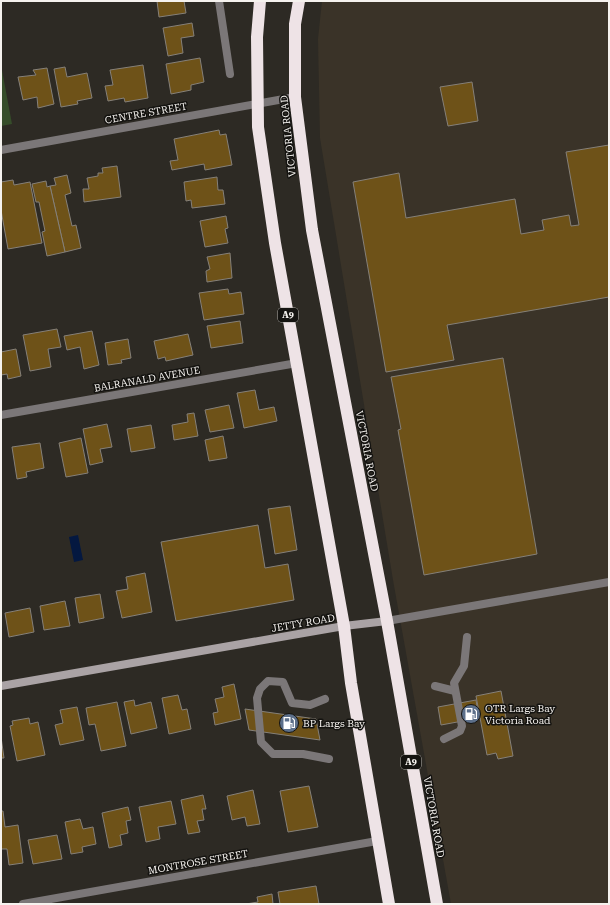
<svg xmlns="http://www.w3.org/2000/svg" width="610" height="905" font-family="'Roboto Serif',serif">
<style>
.built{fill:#3a3328}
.green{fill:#364d2a}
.water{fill:#041840}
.building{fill:#6e5218;stroke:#858079}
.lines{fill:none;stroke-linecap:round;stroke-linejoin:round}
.lane{stroke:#7b7778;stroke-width:8}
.street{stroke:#7b7778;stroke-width:8}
.secondary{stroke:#aaa3a5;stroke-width:8}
.highway{stroke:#eee3e6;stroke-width:12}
.labels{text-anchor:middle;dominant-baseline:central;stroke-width:3;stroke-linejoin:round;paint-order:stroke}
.shield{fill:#141310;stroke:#b2afab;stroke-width:1}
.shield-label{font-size:9px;font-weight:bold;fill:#f5f2ee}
.street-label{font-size:10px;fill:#f5f2ee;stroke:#141310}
.poi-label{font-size:10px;fill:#f5f2ee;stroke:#141310;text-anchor:start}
</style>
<rect width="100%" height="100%" fill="#2d2a24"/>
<polygon class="built" points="322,1 609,1 609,904 451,904 393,580 320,138 318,39"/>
<polygon class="green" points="1,65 12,124 1,126"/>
<polygon class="water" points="78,535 83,560 74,562 69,537"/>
<g class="building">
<polygon points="157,1 184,1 186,13 159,17"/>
<polygon points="192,23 194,36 181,38 183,53 168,56 163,28"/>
<polygon points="200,58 204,82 191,85 191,90 171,94 166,64"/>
<polygon points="143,65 148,98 125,102 124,98 108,101 105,86 113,85 110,70"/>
<polygon points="65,67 67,77 87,73 92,98 77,101 78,104 61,107 54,69"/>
<polygon points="47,68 54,104 38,108 37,97 23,100 18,77 36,75 33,70"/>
<polygon points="472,82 478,121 448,126 440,87"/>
<polygon points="219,130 220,135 226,134 232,165 205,170 204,164 172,170 170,161 178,160 174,139"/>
<polygon points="609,145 609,297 447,325 454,360 386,372 353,182 399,173 406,218 515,199 521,234 544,230 542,220 569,215 571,226 579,225 566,152"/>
<polygon points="117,166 121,197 84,202 83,189 89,189 87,178 98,176 98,173 103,173 102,168"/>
<polygon points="67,175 71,193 65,195 72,226 76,225 81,248 65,252 50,186 56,185 54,178"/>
<polygon points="217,177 218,190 223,190 225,204 192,208 191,200 186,201 184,182"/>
<polygon points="13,180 14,185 30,182 42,243 8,249 1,210 1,182"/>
<polygon points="46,181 47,187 50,186 65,252 47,256 42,232 45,231 39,202 36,202 32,184"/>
<polygon points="226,216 228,228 225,229 228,243 205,247 200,221"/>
<polygon points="230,253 232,278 207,282 206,271 210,269 207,257"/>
<polygon points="228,289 229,294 241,292 244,314 204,320 199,293"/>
<polygon points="240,321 243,343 211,348 207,326"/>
<polygon points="57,329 61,347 48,349 51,367 30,371 23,335"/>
<polygon points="92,331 99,365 84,369 80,347 67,350 64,336"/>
<polygon points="188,334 193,355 166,361 165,357 158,359 154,341"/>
<polygon points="128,339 131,358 121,360 122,363 108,365 105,343"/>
<polygon points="16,349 21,376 8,379 7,374 1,375 1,352"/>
<polygon points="503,358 537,554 424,575 398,430 401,429 391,377"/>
<polygon points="255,390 259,410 274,407 277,421 244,428 237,393"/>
<polygon points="229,405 234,428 210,432 205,410"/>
<polygon points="194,413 198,436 174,440 172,425 188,422 187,414"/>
<polygon points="107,424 112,447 100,449 103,462 90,465 83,429"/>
<polygon points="151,425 155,448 131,452 127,429"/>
<polygon points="223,436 227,458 209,461 205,440"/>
<polygon points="81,438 88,473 66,477 59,443"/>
<polygon points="40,443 44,468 26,472 27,477 17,479 12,447"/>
<polygon points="290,506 297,550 275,554 268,509"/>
<polygon points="258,525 265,568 288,564 294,600 176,621 161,542"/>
<polygon points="145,573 152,612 122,618 116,591 128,589 126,577"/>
<polygon points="100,594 104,618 79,623 75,598"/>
<polygon points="65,601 70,626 44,630 40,606"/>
<polygon points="30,608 34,632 9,637 5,613"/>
<polygon points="234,684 241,719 215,725 213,713 218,712 215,699 224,697 222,687"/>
<polygon points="501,691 513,756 498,759 496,753 487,755 476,696"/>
<polygon points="178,695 182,710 187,709 191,729 169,734 162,698"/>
<polygon points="134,700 135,706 151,702 157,728 131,734 124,702"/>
<polygon points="476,700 479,718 441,725 438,707"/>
<polygon points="117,702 126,746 101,751 95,724 89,725 86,708"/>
<polygon points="77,707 84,740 60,745 55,725 63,723 60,710"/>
<polygon points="245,709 316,719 320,740 249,730"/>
<polygon points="29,718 30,724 38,722 45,755 17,761 10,726 13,725 12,721"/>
<polygon points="1,737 4,758 1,758"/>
<polygon points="309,786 318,827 288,832 280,791"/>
<polygon points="253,790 260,824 247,826 245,817 232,820 227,796"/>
<polygon points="203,795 206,809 202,809 204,820 197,821 200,832 188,834 181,800"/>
<polygon points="171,801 176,824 158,827 160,839 146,842 139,807"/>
<polygon points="128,807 131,820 126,821 128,833 120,835 122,845 109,848 102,813"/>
<polygon points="1,811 3,811 5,827 18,825 23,863 9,865 7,849 1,849"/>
<polygon points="80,819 83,829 93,827 96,844 82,847 83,852 71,854 65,822"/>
<polygon points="57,835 62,859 33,864 28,840"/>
<polygon points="316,886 319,904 280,904 278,892"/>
<polygon points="272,894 273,904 246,904 258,902 257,897"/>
</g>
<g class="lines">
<g class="lane">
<polyline points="219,1 230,74"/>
<polyline points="435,686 455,691"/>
<polyline points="325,699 310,705 292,703 283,682 268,681 260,689 257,698 261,742 273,754 303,754 329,759"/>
<polyline points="444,739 460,731 462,726 454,683 464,666 467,637"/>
</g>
<g class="street">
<polyline points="1,150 295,97"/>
<polyline points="1,415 297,363"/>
<polyline points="387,621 609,582"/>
<polyline points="23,904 377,841"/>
</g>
<polyline class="secondary" points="1,686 344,626 387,621"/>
<g class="highway">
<polyline points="260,1 257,37 258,127 275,243 344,626 351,683 389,904"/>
<polyline points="299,1 295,24 295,97 312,230 387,621 437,904"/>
</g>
</g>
<defs>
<symbol id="fuel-disc" viewBox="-11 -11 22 22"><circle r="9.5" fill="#5c6f8a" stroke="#141310"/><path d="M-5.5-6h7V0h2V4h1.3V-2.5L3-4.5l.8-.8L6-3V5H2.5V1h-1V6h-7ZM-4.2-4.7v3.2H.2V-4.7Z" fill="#fff"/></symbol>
</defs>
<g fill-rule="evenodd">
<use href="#fuel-disc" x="460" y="703" width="22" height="22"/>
<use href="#fuel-disc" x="278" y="712" width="22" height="22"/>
</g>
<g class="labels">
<g class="shield">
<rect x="278" y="308" width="20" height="14" rx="3"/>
<rect x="401" y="755" width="20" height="14" rx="3"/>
</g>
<g class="shield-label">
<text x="288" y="315">A9</text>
<text x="411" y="762">A9</text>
</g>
<g class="street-label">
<text transform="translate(146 113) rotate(-10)">CENTRE STREET</text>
<text transform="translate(288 136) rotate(-96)">VICTORIA ROAD</text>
<text transform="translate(147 379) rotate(-10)">BALRANALD AVENUE</text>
<text transform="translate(367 451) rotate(79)">VICTORIA ROAD</text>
<text transform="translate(303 623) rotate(-10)">JETTY ROAD</text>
<text transform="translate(434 817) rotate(80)">VICTORIA ROAD</text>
<text transform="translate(198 862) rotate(-10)">MONTROSE STREET</text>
</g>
<g class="poi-label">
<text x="485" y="708">OTR Largs Bay<tspan x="485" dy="12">Victoria Road</tspan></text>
<text x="303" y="723">BP Largs Bay</text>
</g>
</g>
<rect width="610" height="905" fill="none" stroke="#f5f2ee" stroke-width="4"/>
</svg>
